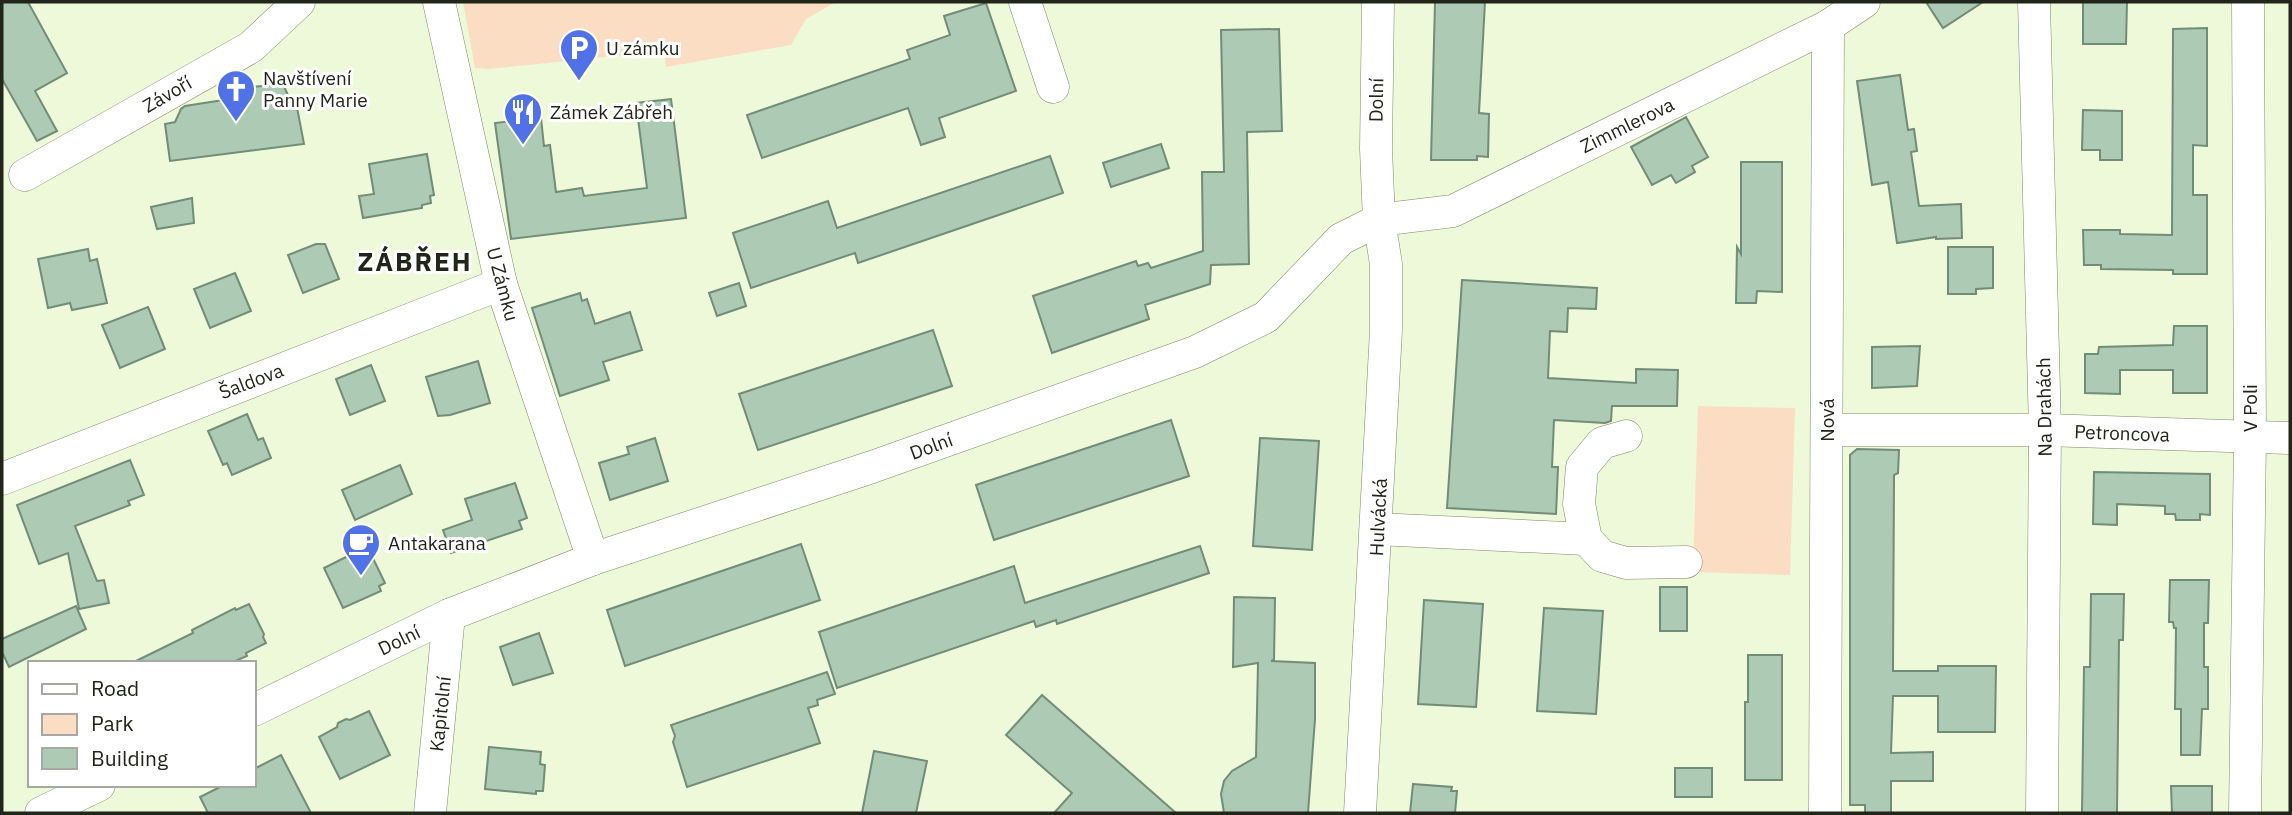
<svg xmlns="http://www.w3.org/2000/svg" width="2292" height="815" font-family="'IBM Plex Sans',sans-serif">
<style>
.green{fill:#fbddc3}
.building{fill:#adcab4;stroke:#718c77;stroke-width:2}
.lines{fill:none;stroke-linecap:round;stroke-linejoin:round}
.minor-casing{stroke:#7d876a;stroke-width:33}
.minor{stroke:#fff;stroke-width:32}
.labels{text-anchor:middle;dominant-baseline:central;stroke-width:6;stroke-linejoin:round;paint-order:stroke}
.poi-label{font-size:19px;fill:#21251a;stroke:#fff;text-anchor:start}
.street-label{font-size:19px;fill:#21251a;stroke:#fff}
.district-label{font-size:26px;font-weight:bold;letter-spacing:2px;fill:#21251a;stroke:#fff}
</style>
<rect width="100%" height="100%" fill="#eef9d9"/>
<g class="green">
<polygon points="463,2 836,2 806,19 791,45 666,67 664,51 488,69 475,68"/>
<polygon points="1698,406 1795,408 1790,575 1693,572"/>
</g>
<g class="building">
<polygon points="2,2 28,2 67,73 35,91 57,131 37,141 2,79"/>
<polygon points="1435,2 1485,2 1479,113 1489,114 1488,157 1477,156 1477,160 1431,160"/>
<polygon points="1926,2 1983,2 1943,28"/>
<polygon points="2083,2 2127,2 2126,44 2083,44"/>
<polygon points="986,3 1016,91 939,118 945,137 921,145 908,108 762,158 747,115 910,59 907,50 950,35 944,16"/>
<polygon points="2207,28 2207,146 2193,145 2193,195 2207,195 2207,274 2173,274 2173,270 2101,269 2101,265 2084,265 2083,230 2120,230 2120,234 2172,235 2173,29"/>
<polygon points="1279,29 1282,131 1247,132 1249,264 1211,265 1210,284 1145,305 1149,319 1052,353 1033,296 1136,261 1138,266 1148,263 1151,268 1203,251 1202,172 1224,172 1221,30"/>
<polygon points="1900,75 1908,130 1914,129 1917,151 1911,152 1919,206 1961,204 1962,238 1936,239 1936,237 1897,243 1888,182 1872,185 1857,81"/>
<polygon points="283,84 291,102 296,102 304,144 170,161 165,124 175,122 181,109 185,106 243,97 242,88"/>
<polygon points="671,99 686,218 511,239 495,123 512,121 511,113 540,109 544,146 550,145 556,192 582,188 584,196 647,188 636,103"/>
<polygon points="2083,110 2122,111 2122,160 2100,160 2100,150 2082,150"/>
<polygon points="1686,117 1708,157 1692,166 1695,172 1676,183 1671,175 1652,185 1631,147"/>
<polygon points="1161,144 1169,168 1111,187 1103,163"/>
<polygon points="427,154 434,195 430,196 431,203 422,205 422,208 363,218 359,196 374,194 369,164"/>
<polygon points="1050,156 1063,193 858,263 855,253 751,288 733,233 828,201 837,228"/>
<polygon points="1741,162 1782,162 1782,292 1757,291 1756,303 1736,303 1737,247 1741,254"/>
<polygon points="192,198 194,223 157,229 151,207"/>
<polygon points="316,244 325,244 339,279 303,293 288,255"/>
<polygon points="1948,247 1993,247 1993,288 1976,289 1976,294 1948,294"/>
<polygon points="88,249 90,261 97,259 107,303 72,310 70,303 48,308 38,259"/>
<polygon points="235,273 251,311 210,328 194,289"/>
<polygon points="1462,280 1597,288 1596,309 1568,308 1567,332 1550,331 1548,378 1636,383 1636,369 1678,370 1677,406 1612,406 1611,421 1605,423 1554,420 1552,467 1558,467 1556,514 1447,508"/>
<polygon points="739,283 746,306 717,316 709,293"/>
<polygon points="580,293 582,301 587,299 595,324 630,312 642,350 603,362 609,380 560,396 532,308"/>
<polygon points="148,307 165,349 120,368 102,325"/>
<polygon points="2174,326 2207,326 2207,393 2173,393 2173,370 2120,370 2120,394 2085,393 2085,354 2098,354 2099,347 2173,345"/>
<polygon points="933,330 952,386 758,450 739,394"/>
<polygon points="1920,346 1917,386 1872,388 1872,347"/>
<polygon points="478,361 490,403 450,415 438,416 426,377"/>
<polygon points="371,365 385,401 350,415 336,379"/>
<polygon points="247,414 258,440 263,438 271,458 232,475 227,463 223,465 208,431"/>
<polygon points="1171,420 1189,476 994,540 976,485"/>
<polygon points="655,438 668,481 610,500 599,463 629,454 627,447"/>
<polygon points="1260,438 1319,441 1312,550 1253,546"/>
<polygon points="1857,449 1899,450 1898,473 1894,475 1893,671 1938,671 1938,666 1996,666 1995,732 1938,732 1938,696 1893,696 1891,753 1933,752 1933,781 1891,781 1891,813 1865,813 1865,805 1850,805 1850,455"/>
<polygon points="130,460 144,495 128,501 130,505 75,526 97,581 104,580 109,603 79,609 68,553 39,564 17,505"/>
<polygon points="400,465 412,494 355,520 342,490"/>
<polygon points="2094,472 2210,474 2210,515 2200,514 2200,520 2176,520 2175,514 2165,514 2165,506 2117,504 2117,525 2093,524"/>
<polygon points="515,483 527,518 519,521 522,529 451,553 443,530 472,520 465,499"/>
<polygon points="801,544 820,600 625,666 607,610"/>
<polygon points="1200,546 1209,573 1057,624 1056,620 1036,627 1034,621 837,688 819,632 1014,566 1025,603"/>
<polygon points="369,550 385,583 379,586 381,591 343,608 324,568 348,556"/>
<polygon points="2170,580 2209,580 2208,623 2204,623 2204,667 2208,667 2208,709 2202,709 2200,755 2181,755 2181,709 2175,709 2176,628 2174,628 2173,622 2169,622"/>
<rect x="1660" y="587" width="27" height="44"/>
<polygon points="2091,594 2124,594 2123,640 2119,640 2117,813 2082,813 2084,667 2090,667"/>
<polygon points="1234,597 1275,598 1274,660 1271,661 1315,663 1315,719 1308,813 1224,813 1221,794 1224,781 1232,771 1256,757 1258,663 1233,667"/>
<polygon points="1424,600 1483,604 1476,707 1418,704"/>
<polygon points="249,604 264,634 263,637 266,643 246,653 247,656 231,663 132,663 193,633 192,630 235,608 236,610"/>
<polygon points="76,606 86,629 9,667 2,652 2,639"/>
<polygon points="1544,608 1603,611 1596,714 1537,711"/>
<polygon points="539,633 553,673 513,685 500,647"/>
<polygon points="1748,655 1782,655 1782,780 1745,780 1745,702 1748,702"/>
<polygon points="827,672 835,694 817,700 818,705 808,708 820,743 687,787 673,742 675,736 671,725"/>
<polygon points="1042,695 1176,813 1054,813 1072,793 1006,735"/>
<polygon points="369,711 390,755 340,779 319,737 337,727 338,723 346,719 350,720"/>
<polygon points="489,747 541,752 540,764 545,765 543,791 536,791 536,794 485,789"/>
<polygon points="874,751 927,761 916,813 862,813"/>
<polygon points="281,755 311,813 208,813 200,797 224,785 254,785 254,769"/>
<rect x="1675" y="768" width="37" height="29"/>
<polygon points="1413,784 1452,787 1451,791 1457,791 1455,813 1410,813"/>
<polygon points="2171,786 2212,786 2212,813 2172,813"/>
</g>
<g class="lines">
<defs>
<g id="minor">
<polyline points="439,2 501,284 593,559"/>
<polyline points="1025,2 1053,87"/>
<polyline points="2034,2 2045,430 2042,813"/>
<polyline points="25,175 251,47 299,2"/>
<polyline points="1827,430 2045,430 2290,438"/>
<polyline points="1626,436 1602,443 1582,467 1579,504 1586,539 1602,556 1626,563 1686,562"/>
<polyline points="2,479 501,284"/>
<polyline points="1377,529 1586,539"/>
<polyline points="254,710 449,615 593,559 872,467 1195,352 1266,317 1341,239 1379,220 1453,211 1828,26 1864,2"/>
<polyline points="41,813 99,785"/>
<polyline points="430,813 449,615"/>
<polyline points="1360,813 1386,330 1386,264 1379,220 1376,149 1378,2"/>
<polyline points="1825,813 1828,26"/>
<polyline points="2245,813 2250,438 2248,2"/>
</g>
</defs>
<use href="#minor" class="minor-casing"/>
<use href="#minor" class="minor"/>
</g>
<defs>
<symbol id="parking-pin" viewBox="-11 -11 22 30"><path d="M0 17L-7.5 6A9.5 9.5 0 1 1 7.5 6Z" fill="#5072e6" stroke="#fff"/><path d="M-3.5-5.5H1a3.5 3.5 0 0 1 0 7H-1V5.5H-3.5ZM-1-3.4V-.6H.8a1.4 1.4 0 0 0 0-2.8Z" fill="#fff"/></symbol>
<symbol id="church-pin" viewBox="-11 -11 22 30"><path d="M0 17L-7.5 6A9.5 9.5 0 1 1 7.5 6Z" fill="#5072e6" stroke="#fff"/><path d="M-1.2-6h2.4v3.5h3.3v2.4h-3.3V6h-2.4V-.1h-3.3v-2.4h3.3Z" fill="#fff"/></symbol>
<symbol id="restaurant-pin" viewBox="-11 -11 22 30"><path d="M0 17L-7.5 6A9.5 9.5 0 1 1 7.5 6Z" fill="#5072e6" stroke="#fff"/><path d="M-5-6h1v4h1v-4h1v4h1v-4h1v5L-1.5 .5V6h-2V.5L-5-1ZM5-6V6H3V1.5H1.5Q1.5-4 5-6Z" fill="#fff"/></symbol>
<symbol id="cafe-pin" viewBox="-11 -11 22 30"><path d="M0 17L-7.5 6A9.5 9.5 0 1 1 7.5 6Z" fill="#5072e6" stroke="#fff"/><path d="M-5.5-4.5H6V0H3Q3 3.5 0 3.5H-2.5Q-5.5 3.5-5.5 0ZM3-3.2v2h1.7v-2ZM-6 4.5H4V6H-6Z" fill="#fff"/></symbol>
</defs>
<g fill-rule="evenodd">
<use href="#parking-pin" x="557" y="26" width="44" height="60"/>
<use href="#church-pin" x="214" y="67" width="44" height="60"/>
<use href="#restaurant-pin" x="501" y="90" width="44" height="60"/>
<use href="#cafe-pin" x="339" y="521" width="44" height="60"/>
</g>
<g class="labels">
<g class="poi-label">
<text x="606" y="48">U zámku</text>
<text x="263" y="78">Navštívení<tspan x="263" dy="22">Panny Marie</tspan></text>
<text x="550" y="112">Zámek Zábřeh</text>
<text x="388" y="543">Antakarana</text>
</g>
<g class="street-label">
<text transform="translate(167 94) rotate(-30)">Závoří</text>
<text transform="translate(1376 100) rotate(-89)">Dolní</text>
<text transform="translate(1627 125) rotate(-26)">Zimmlerova</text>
<text transform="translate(503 284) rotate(75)">U Zámku</text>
<text transform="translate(251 381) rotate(-21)">Šaldova</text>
<text transform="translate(2044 407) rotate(-91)">Na Drahách</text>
<text transform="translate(2250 408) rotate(-90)">V Poli</text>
<text transform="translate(1827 420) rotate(-90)">Nová</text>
<text transform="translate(2122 433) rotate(2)">Petroncova</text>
<text transform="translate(931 446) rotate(-20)">Dolní</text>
<text transform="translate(1378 517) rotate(-87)">Hulvácká</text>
<text transform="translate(399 640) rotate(-26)">Dolní</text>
<text transform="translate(440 714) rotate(-84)">Kapitolní</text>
</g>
<g class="district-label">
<text x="415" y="261">ZÁBŘEH</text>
</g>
</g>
<rect width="2292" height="815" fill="none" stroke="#21251a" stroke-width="7"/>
<rect x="28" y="661" width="228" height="126" fill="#ffffff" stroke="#a6a8a3" stroke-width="2"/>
<rect x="42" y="684" width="35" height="10" fill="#ffffff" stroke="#a6a8a3" stroke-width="2"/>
<text x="91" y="696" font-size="21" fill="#21251a">Road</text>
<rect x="42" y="714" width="35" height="21" fill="#fbddc3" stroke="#a6a8a3" stroke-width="2"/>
<text x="91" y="731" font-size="21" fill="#21251a">Park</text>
<rect x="42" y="748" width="35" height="21" fill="#adcab4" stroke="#a6a8a3" stroke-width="2"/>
<text x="91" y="766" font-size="21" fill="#21251a">Building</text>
</svg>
